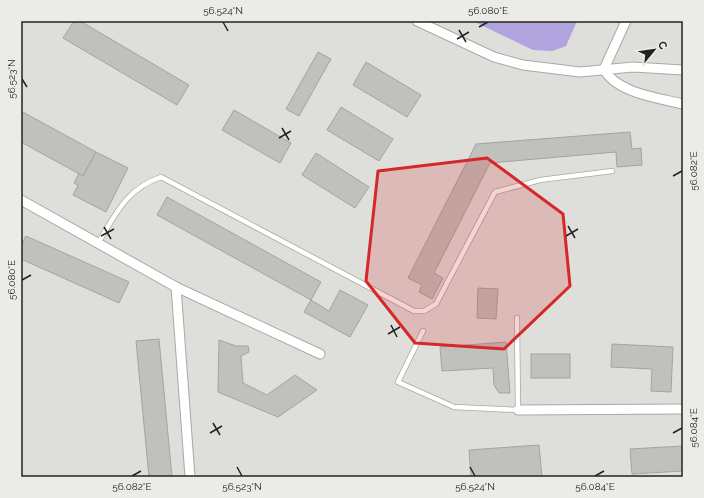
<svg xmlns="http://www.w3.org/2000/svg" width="704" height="498" font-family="Raleway,sans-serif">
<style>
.green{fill:#b0a3de}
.building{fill:#c0c1bd;stroke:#a3a4a0}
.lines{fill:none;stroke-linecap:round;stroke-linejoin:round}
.lane-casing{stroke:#a8a9a5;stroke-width:6}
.street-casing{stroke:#a8a9a5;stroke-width:11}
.lane{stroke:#fff;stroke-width:4.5}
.street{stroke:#fff;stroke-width:9}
.marked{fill:#d62828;fill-opacity:0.2;stroke:#d62828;stroke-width:3;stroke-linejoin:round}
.ticks{fill:none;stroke:#222321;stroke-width:1.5}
.neatline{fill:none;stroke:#222321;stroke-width:1.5}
.ticks-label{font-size:10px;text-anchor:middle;fill:#222321}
</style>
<rect width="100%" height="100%" fill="#dedfdb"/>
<polygon class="green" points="473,21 577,21 566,46 552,51 533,50"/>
<g class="building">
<polygon points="74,21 80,21 189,85 177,105 63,38"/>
<polygon points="318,52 331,59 299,116 286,109"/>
<polygon points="366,62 421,95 407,117 353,85"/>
<polygon points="341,107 393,139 379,161 327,130"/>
<polygon points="234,110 291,143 280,163 222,130"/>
<polygon points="21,111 96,152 83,176 21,142"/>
<polygon points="630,132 632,149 641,148 642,165 617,167 616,152 490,163 434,273 443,278 432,299 419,292 422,285 408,278 476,144"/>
<polygon points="96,152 128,168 106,212 73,195 78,185 74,183 79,173 83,176"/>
<polygon points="316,153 369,187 355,208 302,175"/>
<polygon points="167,197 321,282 311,300 157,215"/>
<polygon points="26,236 129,282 119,303 21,259 21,245"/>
<polygon points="478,288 498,289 496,319 477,318"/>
<polygon points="340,290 368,305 350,337 304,312 311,300 329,311"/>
<polygon points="159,339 172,477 149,477 136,341"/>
<polygon points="219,340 236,346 248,346 249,352 241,356 243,383 267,395 295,375 317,390 278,417 218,392"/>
<polygon points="506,342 510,393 499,393 494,385 493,368 442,371 440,347"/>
<polygon points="612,344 673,347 671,392 651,391 652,369 611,367"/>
<rect x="531" y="354" width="39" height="24"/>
<polygon points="539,445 542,477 471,477 469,450"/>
<polygon points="683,446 683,471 632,474 630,449"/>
</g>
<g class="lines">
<defs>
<g id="lane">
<path d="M98,243C116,214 126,189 161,177L414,311H424L436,304L495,192L540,180L612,171"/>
<polyline points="423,331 398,382 454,407 518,410 517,318"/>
</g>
<g id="street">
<polyline points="417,21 494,57 523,65 580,72 633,67 683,70"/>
<path d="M604,69C616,93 659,98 683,104"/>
<polyline points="604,69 626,21"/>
<polyline points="21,200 176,287 320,354"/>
<polyline points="176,287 190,477"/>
<polyline points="518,410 683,409"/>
</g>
</defs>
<use href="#lane" class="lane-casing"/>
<use href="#street" class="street-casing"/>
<use href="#lane" class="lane"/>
<use href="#street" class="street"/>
</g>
<path class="marked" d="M487,158L563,214L570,286L504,349L415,343L366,281L378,171Z"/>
<path class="ticks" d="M223,22L228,31M479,27L488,22M459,30L466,42M457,39L469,32M22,79L27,87M282,128L289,140M279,138L291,131M673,176L682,171M568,226L575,238M104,227L111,239M101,236L114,229M566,236L578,229M22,280L31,275M391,325L397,337M388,334L400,327M213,423L220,435M210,433L222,426M673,433L682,428M237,467L242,476M470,467L475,476M132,476L141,471M595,476L604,471"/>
<rect width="704" height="498" fill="none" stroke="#ebece8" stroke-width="44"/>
<g transform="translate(654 50) rotate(61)" stroke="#ebece8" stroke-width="3" paint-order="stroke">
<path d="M0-3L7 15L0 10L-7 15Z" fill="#222321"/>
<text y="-6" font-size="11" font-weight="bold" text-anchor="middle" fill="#222321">С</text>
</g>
<rect x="22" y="22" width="660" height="454" class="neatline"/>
<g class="ticks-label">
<text x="223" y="14">56.524°N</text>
<text x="488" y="14">56.080°E</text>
<text transform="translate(11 79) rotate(-90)" y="4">56.523°N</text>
<text transform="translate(693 171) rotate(-90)" y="4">56.082°E</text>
<text transform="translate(11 280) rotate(-90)" y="4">56.080°E</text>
<text transform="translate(693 428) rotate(-90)" y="4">56.084°E</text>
<text x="132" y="490">56.082°E</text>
<text x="242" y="490">56.523°N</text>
<text x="475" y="490">56.524°N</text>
<text x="595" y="490">56.084°E</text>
</g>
</svg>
